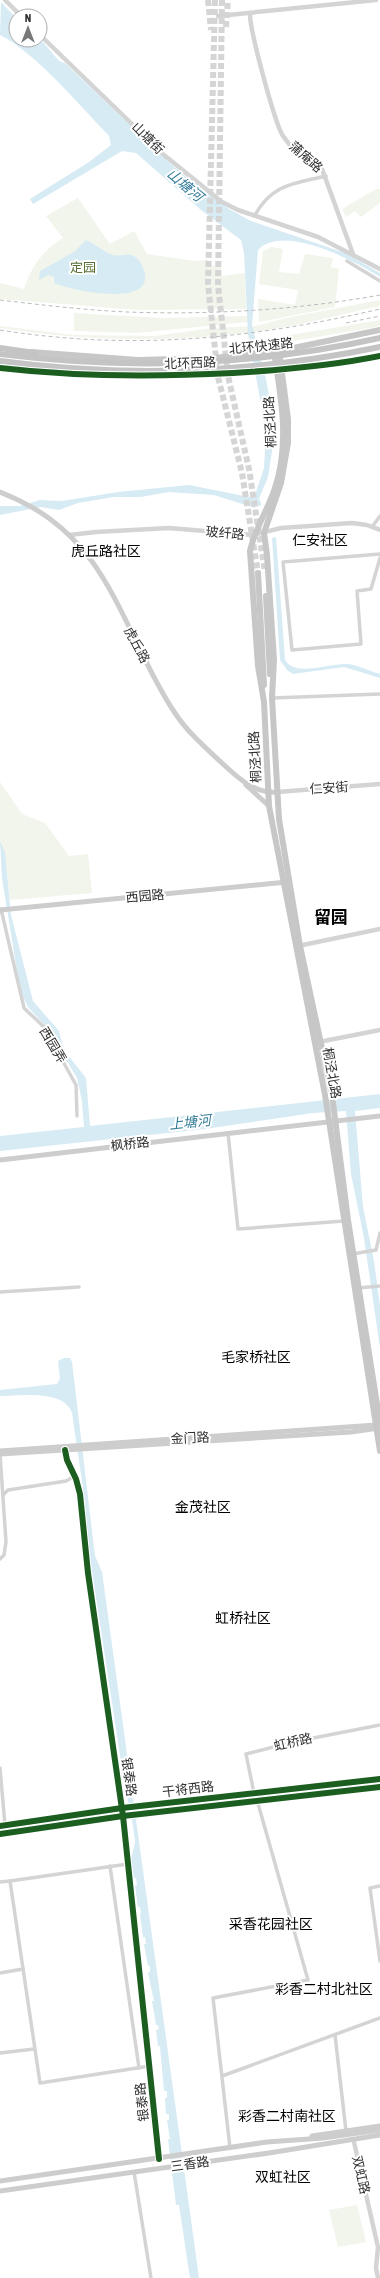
<svg xmlns="http://www.w3.org/2000/svg" width="380" height="2278" font-family="'Asap Condensed','Noto Sans SC',sans-serif">
<style>
.green{fill:#f2f5eb}
.water{fill:#d6ebf4}
.lines{fill:none;stroke-linecap:round;stroke-linejoin:round}
.canal{stroke:#d6ebf4;stroke-width:4}
.primary-tunnel{stroke:#d5d5d5;stroke-width:6;stroke-dasharray:6 3;stroke-linecap:butt}
.minor{stroke:#d4d4d4;stroke-width:3.5}
.tertiary{stroke:#d4d4d4;stroke-width:4.5}
.secondary{stroke:#cdcdcd;stroke-width:5}
.primary{stroke:#c7c7c7;stroke-width:6}
.trunk{stroke:#c4c4c4;stroke-width:6}
.rail{stroke:#bbb;stroke-width:1;stroke-dasharray:4 3;stroke-linecap:butt}
.trunk-bridge{stroke:#c4c4c4;stroke-width:6}
.cycleway-casing{stroke:#fff;stroke-width:8}
.cycleway{stroke:#1b5e20;stroke-width:6}
.labels{text-anchor:middle;dominant-baseline:central;stroke-width:4;stroke-linejoin:round;paint-order:stroke}
.street-label{font-size:13px;fill:#2f2f2f;stroke:#fff}
.park-label{font-size:13px;fill:#586f37;stroke:#fff}
.water-label{font-size:14px;font-style:italic;fill:#347d99;stroke:#fff}
.neighbourhood-label{font-size:14px;fill:#000;stroke:#fff}
.district-label{font-size:17px;font-weight:bold;fill:#000;stroke:#fff}
</style>
<rect width="100%" height="100%" fill="#fff"/>
<g class="green">
<polygon points="376,189 380,189 380,203 361,217 355,211 346,217 342,209"/>
<path d="M78,198L110,244L134,231L147,254L195,261L207,260L213,266L221,265L222,276L245,273L246,309L137,310L0,299V283L24,289C31,267 43,250 63,238L46,216Z"/>
<polygon points="272,247 283,249 279,272 299,274 305,254 333,258 331,267 339,269 335,307 259,322 258,299 295,305 298,290 259,284 263,251"/>
<path d="M380,300V306C343,314 305,324 267,330C178,343 89,342 0,328V326L74,335L154,336L213,328L256,326L286,318Z"/>
<polygon points="74,313 163,318 248,316 248,322 136,333 74,331"/>
<polygon points="380,320 380,325 376,327 257,347 255,341"/>
<polygon points="0,782 22,814 45,823 69,856 88,854 92,893 10,900 5,852 0,841"/>
<polygon points="357,2205 366,2242 338,2247 329,2210"/>
</g>
<g class="water">
<path d="M1,2L16,18V40L43,42L59,61L65,63L173,166L229,209L251,221L345,253L380,273V277C355,261 283,223 258,250L252,325L266,379L273,417L274,438L268,477L255,508L214,495L169,492L141,497H114L78,503L59,510L41,507L0,515V506H20L40,500L62,501L118,492L189,485L254,498L264,468L266,431L248,334L244,253L241,240L201,210L136,153L122,151L33,204L30,199L89,162L111,145L109,136C80,106 36,53 0,35Z"/>
<path d="M86,240C95,244 104,252 113,255C119,257 126,253 131,255C138,257 141,263 143,268C160,309 72,291 54,283V277L48,275L39,280L40,271L74,252Z"/>
<path d="M276,537L285,659C292,678 330,663 347,664C358,665 369,671 380,674V678L344,667L293,674L287,670L280,660L272,538Z"/>
<polygon points="0,841 5,852 11,915 33,1001 59,1031 64,1050 86,1078 90,1126 380,1094 380,1108 355,1111 363,1207 374,1261 380,1305 380,1348 364,1238 351,1174 346,1111 313,1113 205,1129 0,1151 0,1136 84,1127 82,1101 77,1078 47,1028 28,1007 23,997 18,977 2,878"/>
<path d="M64,1358H70L72,1362L95,1556L102,1572L199,2278H190L179,2205H176L168,2139H170L167,2120H169V2114H166L165,2098H167V2091H164L160,2046H158L156,2030L159,2029L158,2025H156L152,2001H154L148,1973L150,1972V1966H148L144,1944H146L145,1937H143L140,1914H141L140,1907H138L135,1886L137,1885L136,1878H134L131,1859L135,1842L133,1826L123,1775L90,1558L83,1488L72,1413C64,1389 19,1396 0,1396V1390L57,1384L60,1378L58,1361Z"/>
</g>
<g class="lines">
<polyline class="canal" points="258,501 259,504"/>
<g class="primary-tunnel">
<polyline points="208,0 211,30"/>
<polyline points="215,0 208,284 218,377 242,473 258,573"/>
<polyline points="222,0 218,285 228,376 249,469 265,572"/>
<polyline points="226,27 228,0"/>
</g>
<g class="minor">
<path d="M255,215C272,184 293,184 326,176"/>
<polyline points="347,261 380,281"/>
<polyline points="372,527 380,516"/>
<polyline points="380,554 283,562 292,650 361,644 357,591 371,589 380,558"/>
<polyline points="272,698 380,694"/>
<polyline points="1,909 24,1008 44,1027 76,1085 77,1116"/>
<polyline points="228,1133 238,1229 344,1221"/>
<polyline points="352,1254 376,1250 380,1233"/>
<polyline points="358,1288 380,1286"/>
<polyline points="0,1292 79,1287"/>
<polyline points="3,1495 8,1490 66,1481 75,1476"/>
<polyline points="0,1559 4,1555 6,1542 0,1454"/>
<polyline points="0,1768 5,1825"/>
<polyline points="254,1793 246,1754 293,1742 380,1725"/>
<polyline points="122,1808 159,2159"/>
<polyline points="128,1864 10,1881 40,2083 150,2066"/>
<polyline points="110,1866 139,2068"/>
<polyline points="0,1882 10,1881"/>
<polyline points="380,1886 370,1888 380,1961"/>
<polyline points="0,1973 23,1969"/>
<polyline points="335,2035 346,2131"/>
<polyline points="0,2053 34,2049"/>
<polyline points="222,2076 380,2018"/>
<polyline points="230,2148 213,1998 308,1980 257,1800"/>
<polyline points="134,2172 151,2278"/>
</g>
<g class="tertiary">
<polyline points="5,0 21,16"/>
<path d="M250,13C249,28 275,124 283,136C294,153 306,158 322,169L353,254"/>
<polyline points="218,16 376,0"/>
<polyline points="40,35 164,155 222,202 238,210 318,237 380,269"/>
<polyline points="69,535 96,532 169,528 253,535 281,528 352,523 367,525 380,530"/>
<polyline points="277,792 380,784"/>
<polyline points="298,946 380,929"/>
<polyline points="319,1042 380,1030"/>
<polyline points="65,1450 67,1460 76,1479 80,1494 88,1573 122,1808"/>
<polyline points="354,2142 378,2247 376,2268 378,2278"/>
</g>
<g class="secondary">
<path d="M0,492C38,507 66,527 91,560C124,605 143,666 175,713C188,733 206,748 223,764C238,778 255,794 277,792"/>
<polyline points="246,785 269,806"/>
<polyline points="0,910 287,882"/>
<polyline points="0,1160 380,1116"/>
<polyline points="0,1451 376,1425 380,1427"/>
<polyline points="0,1454 351,1432 379,1428"/>
<polyline points="312,2136 380,2126"/>
<polyline points="0,2181 267,2142 323,2138 380,2130"/>
<polyline points="0,2191 269,2153 380,2135"/>
</g>
<g class="primary">
<polyline points="279,351 288,419 288,443 281,483 264,533 267,555 274,660 272,698 279,819 300,946 332,1095 348,1220 380,1423"/>
<polyline points="31,352 138,360 214,358 279,351 380,330"/>
<path d="M274,352C281,397 290,443 275,488C268,510 255,528 250,551L258,666L264,702L269,806L325,1095L380,1451"/>
<path d="M0,368C78,377 155,377 233,373C283,370 331,366 380,356"/>
<polyline points="258,573 264,685"/>
<polyline points="266,596 270,674"/>
<polyline points="0,1826 122,1808 380,1779"/>
<polyline points="0,1834 123,1816 380,1787"/>
</g>
<polyline class="trunk" points="0,348 35,353"/>
<g class="rail">
<path d="M0,300C42,305 84,310 127,312C211,315 297,310 380,295"/>
<polyline points="346,323 380,316"/>
<path d="M0,330C132,351 251,339 380,309"/>
</g>
<g class="trunk-bridge">
<path d="M0,354C127,370 255,366 380,338"/>
<path d="M0,361C127,378 255,373 380,347"/>
</g>
<defs>
<g id="cycleway">
<path d="M0,368C78,377 155,377 233,373C283,370 331,366 380,356"/>
<polyline points="65,1450 67,1460 76,1479 80,1494 88,1573 123,1816 159,2159"/>
<polyline points="0,1826 122,1808 380,1779"/>
<polyline points="0,1834 123,1816 380,1787"/>
</g>
</defs>
<use href="#cycleway" class="cycleway-casing"/>
<use href="#cycleway" class="cycleway"/>
</g>
<g class="labels">
<g class="street-label">
<text transform="translate(148 138) rotate(45)">山塘街</text>
<text transform="translate(306 157) rotate(41)">蒲庵路</text>
<text transform="translate(261 346) rotate(-6)">北环快速路</text>
<text transform="translate(190 363) rotate(-2)">北环西路</text>
<text transform="translate(270 422) rotate(-93)">桐泾北路</text>
<text transform="translate(225 533) rotate(5)">玻纤路</text>
<text transform="translate(137 645) rotate(62)">虎丘路</text>
<text transform="translate(255 757) rotate(-93)">桐泾北路</text>
<text transform="translate(329 788) rotate(-4)">仁安街</text>
<text transform="translate(145 896) rotate(-5)">西园路</text>
<text transform="translate(53 1045) rotate(59)">西园弄</text>
<text transform="translate(332 1073) rotate(80)">桐泾北路</text>
<text transform="translate(130 1144) rotate(-7)">枫桥路</text>
<text transform="translate(190 1438) rotate(-3)">金门路</text>
<text transform="translate(293 1742) rotate(-13)">虹桥路</text>
<text transform="translate(129 1777) rotate(82)">银泰路</text>
<text transform="translate(188 1789) rotate(-7)">干将西路</text>
<text transform="translate(142 2102) rotate(-96)">银泰路</text>
<text transform="translate(190 2164) rotate(-8)">三香路</text>
<text transform="translate(361 2175) rotate(77)">双虹路</text>
</g>
<g class="park-label">
<text x="83" y="267">定园</text>
</g>
<g class="water-label">
<text transform="translate(185 185) rotate(40)">山塘河</text>
<text transform="translate(190 1122) rotate(-6)">上塘河</text>
</g>
<g class="neighbourhood-label">
<text x="320" y="540">仁安社区</text>
<text x="106" y="551">虎丘路社区</text>
<text x="256" y="1357">毛家桥社区</text>
<text x="203" y="1507">金茂社区</text>
<text x="243" y="1618">虹桥社区</text>
<text x="271" y="1924">采香花园社区</text>
<text x="324" y="1989">彩香二村北社区</text>
<text x="287" y="2116">彩香二村南社区</text>
<text x="283" y="2177">双虹社区</text>
</g>
<g class="district-label">
<text x="331" y="917">留园</text>
</g>
</g>
<g transform="translate(28 28)"><circle r="19" fill="#ffffff" stroke="#acacac"/>
<path d="M0-3L7 15L0 10L-7 15Z" fill="#787878"/>
<text y="-6" font-size="11" font-weight="bold" text-anchor="middle" fill="#2f2f2f">N</text>
</g>
</svg>
